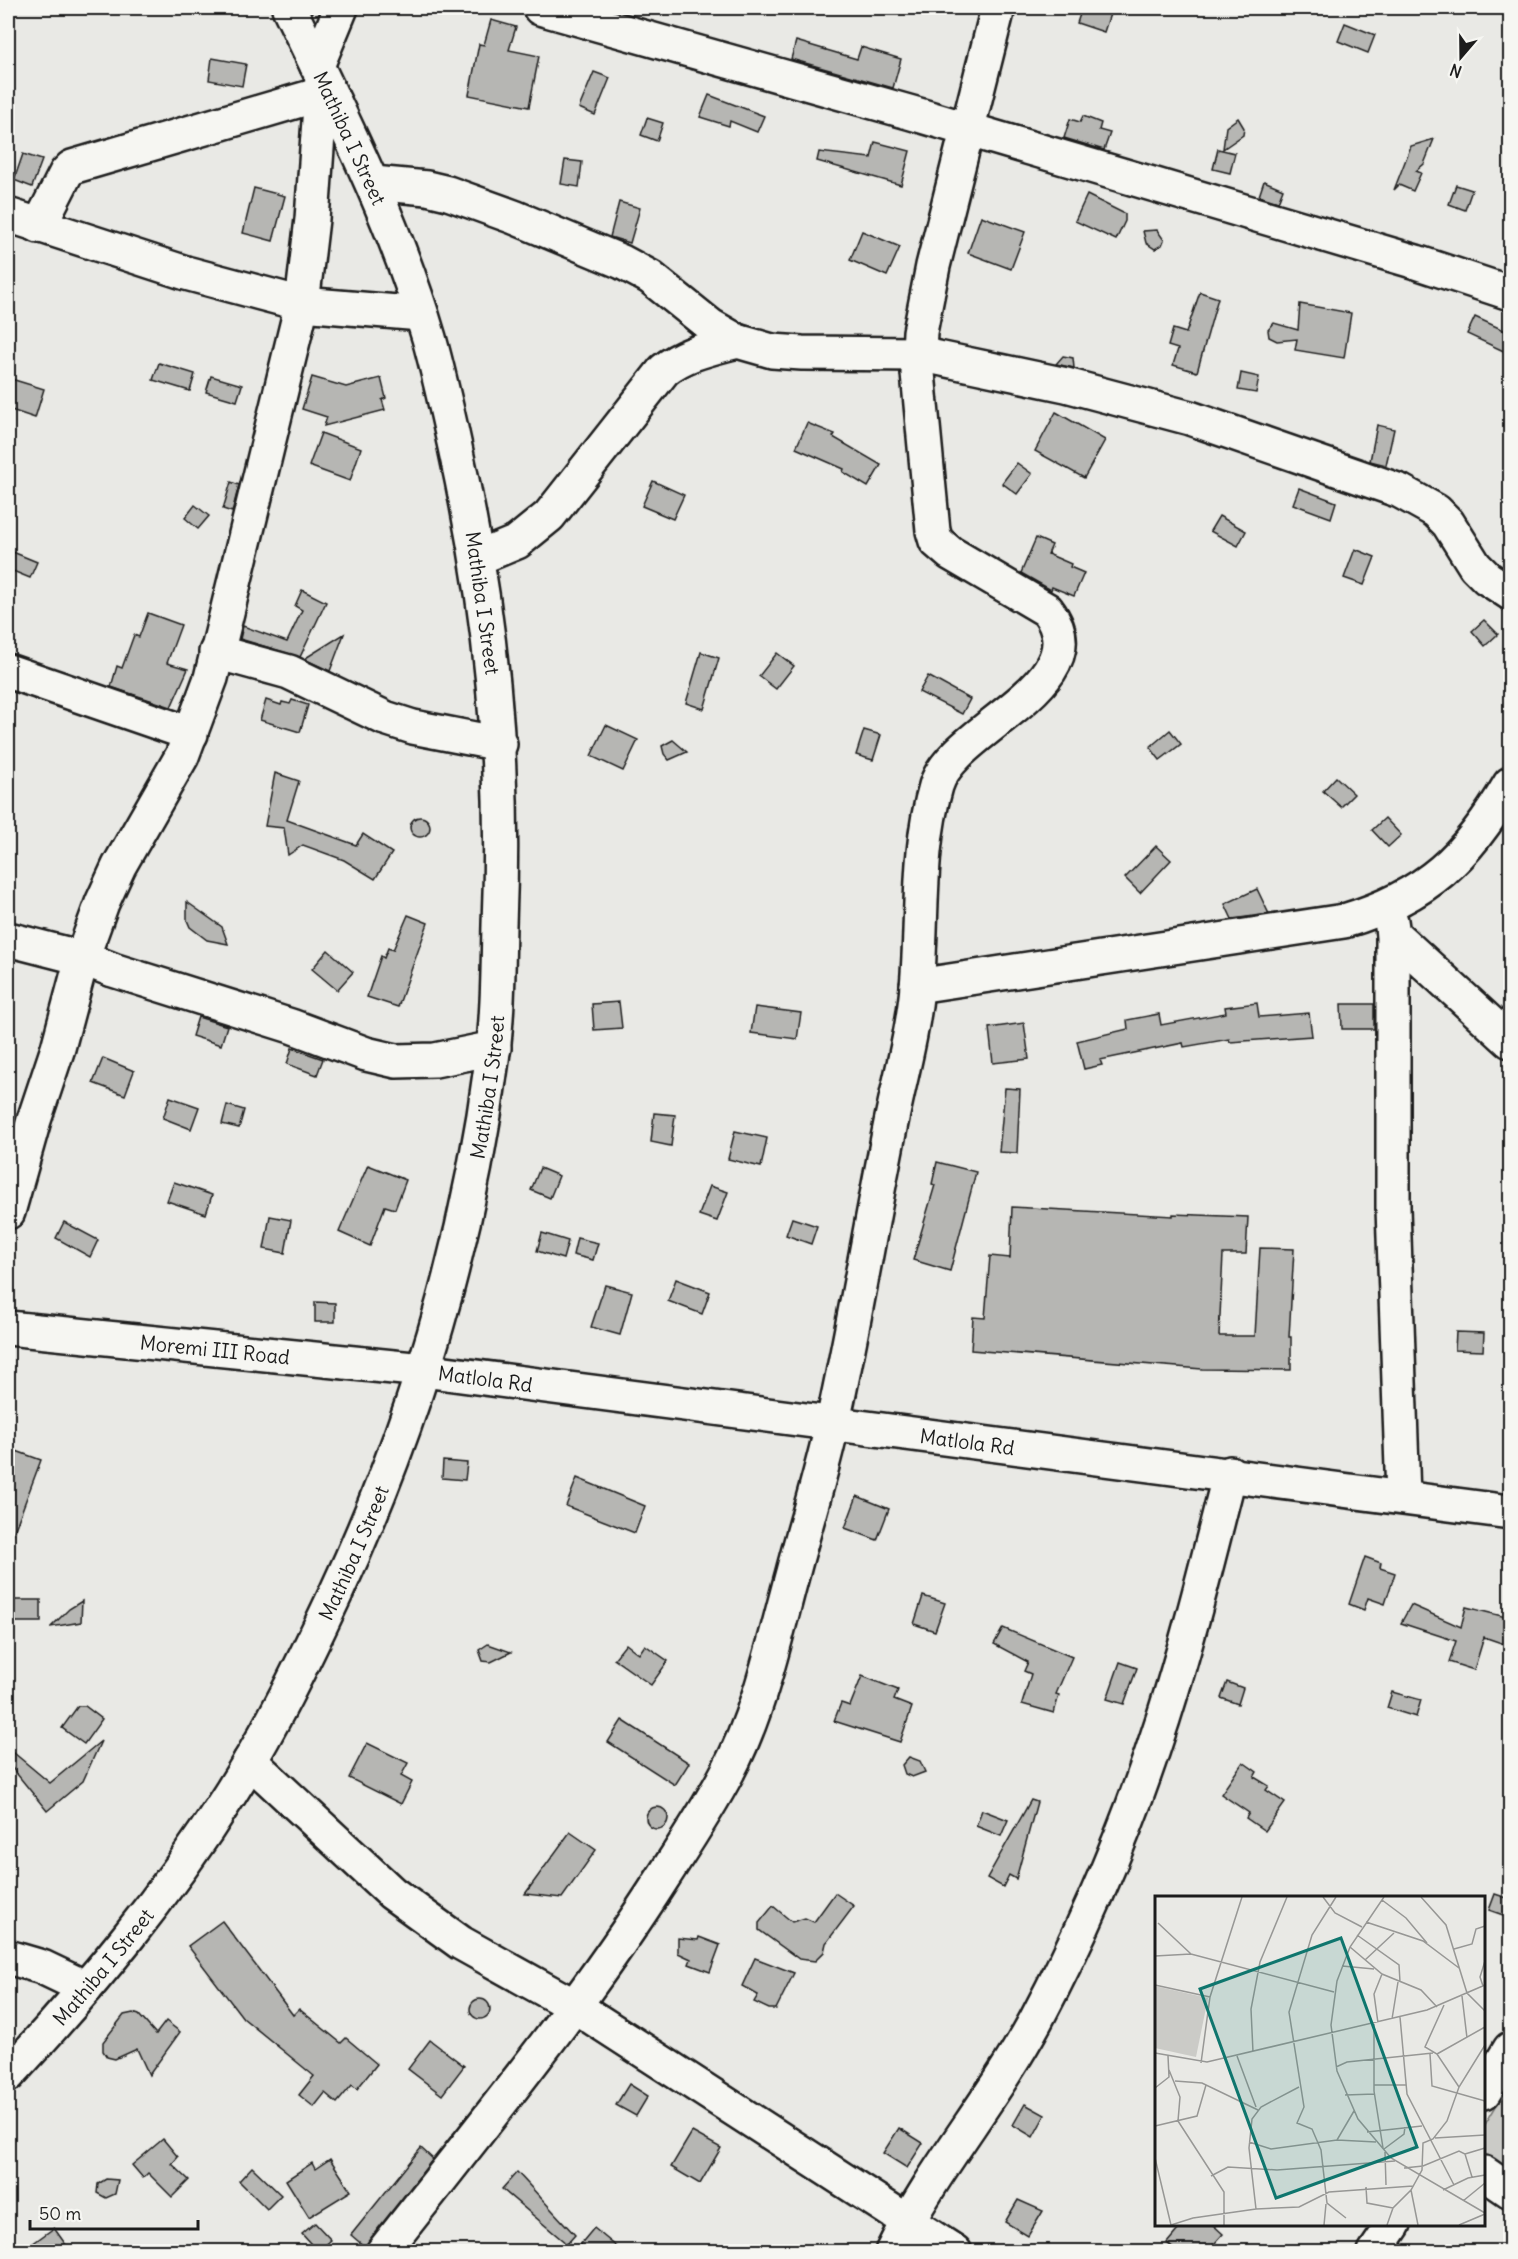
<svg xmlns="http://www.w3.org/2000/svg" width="1518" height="2259" font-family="Delius,sans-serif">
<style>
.green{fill:#cbcbc7;stroke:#747472;stroke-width:1.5}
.building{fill:#b6b6b3;stroke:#1c1c1c;stroke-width:1.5}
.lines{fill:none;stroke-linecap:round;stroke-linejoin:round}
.minor-casing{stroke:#1c1c1c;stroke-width:38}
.minor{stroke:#f6f6f2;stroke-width:33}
.labels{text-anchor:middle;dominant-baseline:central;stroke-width:5;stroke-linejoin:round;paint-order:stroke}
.street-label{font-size:20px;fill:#1c1c1c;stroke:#f6f6f2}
.inset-road{fill:none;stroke:#979795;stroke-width:1.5}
.view{fill:#0f766e;fill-opacity:0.15;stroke:#0f766e;stroke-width:3}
.inset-edge{fill:none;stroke:#1c1c1c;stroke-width:3}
</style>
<rect width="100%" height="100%" fill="#e9e9e5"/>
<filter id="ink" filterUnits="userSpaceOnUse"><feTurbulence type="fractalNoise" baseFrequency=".0167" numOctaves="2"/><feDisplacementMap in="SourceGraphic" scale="12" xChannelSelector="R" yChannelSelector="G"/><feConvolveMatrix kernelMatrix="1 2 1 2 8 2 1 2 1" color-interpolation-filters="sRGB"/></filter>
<g filter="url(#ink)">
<polygon class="green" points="1510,2083 1510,2173 1484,2155 1484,2126"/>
<g class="building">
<polygon points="1082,8 1092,8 1110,14 1104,32 1077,23"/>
<polygon points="491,20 516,27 509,50 539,56 529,107 469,95 479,44 484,45"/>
<polygon points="1345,23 1375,35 1368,53 1338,41"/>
<polygon points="796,41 857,59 861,47 901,59 893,88 791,59"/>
<polygon points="212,58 246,64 242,86 209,80"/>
<polygon points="594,72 610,78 595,115 579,108"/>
<polygon points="709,95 764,116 757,132 730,121 729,126 700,117"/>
<polygon points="1083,116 1101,123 1099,130 1110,133 1104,150 1064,138 1070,119 1080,122"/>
<polygon points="647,118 663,123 657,141 641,135"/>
<polygon points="1238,118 1244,128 1243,135 1223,149 1226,127"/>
<polygon points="1434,139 1424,164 1416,171 1421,173 1413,191 1399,185 1394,190 1411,146"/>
<polygon points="875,142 910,151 901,185 817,161 819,152 871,158"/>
<polygon points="1218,149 1235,153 1230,173 1213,169"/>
<polygon points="23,154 42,160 32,187 14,180"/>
<polygon points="565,160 582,162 579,187 561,184"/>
<polygon points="1264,181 1283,189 1278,202 1259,196"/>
<polygon points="1456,185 1472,190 1465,210 1449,204"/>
<polygon points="254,188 285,196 273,241 243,233"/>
<polygon points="1087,195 1125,214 1125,221 1116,240 1075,221"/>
<polygon points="619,202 640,208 630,243 610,237"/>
<polygon points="981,216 1025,232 1011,269 968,253"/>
<polygon points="1157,230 1164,240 1162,245 1155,249 1146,243 1143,231"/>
<polygon points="862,231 900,247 887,276 850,260"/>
<polygon points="1200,292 1218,298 1197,372 1173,365 1178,349 1168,346 1173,329 1186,333"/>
<polygon points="1300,304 1351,313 1344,358 1295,350 1297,339 1277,341 1269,337 1268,330 1274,323 1298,330"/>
<polygon points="1475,317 1510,333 1510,354 1467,334"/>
<polygon points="1063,356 1073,358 1074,368 1056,364"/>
<polygon points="159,363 195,374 190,391 153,380"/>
<polygon points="1241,373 1259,377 1256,393 1238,390"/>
<polygon points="211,376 242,385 237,401 206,392"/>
<polygon points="312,377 346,387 381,378 386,398 382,400 385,410 324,426 327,417 302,409"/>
<polygon points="8,378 44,389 35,418 8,409"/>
<polygon points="1056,412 1105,440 1084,478 1035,451"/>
<polygon points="807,423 835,434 833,437 881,465 868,487 843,472 844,469 796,448"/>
<polygon points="1377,425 1394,429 1386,465 1370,461"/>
<polygon points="321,433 361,448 350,481 309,466"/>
<polygon points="1017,463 1032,474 1017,494 1002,483"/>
<polygon points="653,481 684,495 673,519 642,506"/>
<polygon points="231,482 239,485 232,512 223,509"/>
<polygon points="1299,488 1336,502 1331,518 1293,504"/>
<polygon points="195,505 209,516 198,529 185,518"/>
<polygon points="1219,516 1246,531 1238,546 1210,531"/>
<polygon points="1036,538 1052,545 1048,554 1071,564 1070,567 1084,573 1074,596 1052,587 1051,590 1021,573"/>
<polygon points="1355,549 1375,557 1364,585 1344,578"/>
<polygon points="8,550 37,562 30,578 8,569"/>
<polygon points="302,590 326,602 300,657 240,639 243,626 287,642 302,610 295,606"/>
<polygon points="148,613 181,625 167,663 188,669 171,707 111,687 117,666 122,668 134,635 139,637"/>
<polygon points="1484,620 1498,634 1485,646 1472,631"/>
<polygon points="344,634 330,671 304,659"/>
<polygon points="701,652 719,658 704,709 686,703"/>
<polygon points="777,653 794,666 776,689 759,676"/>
<polygon points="928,676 970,699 962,714 919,692"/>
<polygon points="266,700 281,705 282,702 290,704 292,700 308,705 300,732 260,720"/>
<polygon points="606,725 638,740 623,771 591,756"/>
<polygon points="864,730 881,735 873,760 856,755"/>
<polygon points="1170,730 1181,744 1160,760 1150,747"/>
<polygon points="673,740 687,752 669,760 664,754 662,746"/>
<polygon points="275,773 299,781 287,820 356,845 363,834 392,853 375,879 344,860 303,845 288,855 284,828 265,826"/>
<polygon points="1336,777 1354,794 1341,807 1323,791"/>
<circle cx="420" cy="827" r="10"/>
<polygon points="1385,818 1401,835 1388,847 1372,830"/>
<polygon points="1156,846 1171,860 1140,893 1125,878"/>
<polygon points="1257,889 1269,914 1232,919 1225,904"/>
<polygon points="187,902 222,927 228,944 207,940 190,927 187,920"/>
<polygon points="408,915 428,923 398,1007 367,997 381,956 384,958 388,948 393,950"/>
<polygon points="328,950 353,972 337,990 312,969"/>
<polygon points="619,1002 622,1028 594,1030 592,1004"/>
<polygon points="1257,1003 1259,1017 1309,1013 1312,1036 1230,1042 1229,1039 1184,1047 1183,1043 1100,1060 1102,1065 1084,1069 1077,1041 1128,1029 1127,1020 1159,1014 1161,1025 1226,1013 1225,1007"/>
<polygon points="1341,1004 1374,1004 1374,1029 1342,1029"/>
<polygon points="755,1007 801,1013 797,1039 751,1033"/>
<polygon points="198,1017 227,1026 221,1045 192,1036"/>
<polygon points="1024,1023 1029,1059 993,1063 989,1028"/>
<polygon points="292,1048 323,1059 317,1075 287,1064"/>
<polygon points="103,1058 134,1071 125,1095 93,1083"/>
<polygon points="1005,1088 1020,1089 1017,1153 999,1152"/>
<polygon points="170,1097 199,1107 191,1129 163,1118"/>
<polygon points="227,1105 244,1110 239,1128 222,1124"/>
<polygon points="654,1113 675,1115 671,1146 651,1142"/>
<polygon points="735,1131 767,1138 761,1167 728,1159"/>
<polygon points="937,1162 976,1172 950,1271 913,1260 935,1185 932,1184"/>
<polygon points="368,1165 406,1180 395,1209 385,1206 370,1246 339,1232"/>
<polygon points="540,1168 559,1176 550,1198 531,1190"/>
<polygon points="174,1182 212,1195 206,1214 167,1201"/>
<polygon points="710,1186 728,1192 717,1221 699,1215"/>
<polygon points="1012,1207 1173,1216 1173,1214 1248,1217 1246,1254 1223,1254 1219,1336 1255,1336 1260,1248 1294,1249 1289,1337 1291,1337 1291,1370 1202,1369 971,1350 973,1317 985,1318 990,1256 1010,1258"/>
<polygon points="270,1216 291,1220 285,1253 264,1249"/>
<polygon points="792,1218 817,1226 811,1244 786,1235"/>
<polygon points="64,1222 98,1240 90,1257 56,1238"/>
<polygon points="542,1233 568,1241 563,1259 537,1251"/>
<polygon points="577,1238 598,1243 593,1260 573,1255"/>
<polygon points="676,1279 710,1292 702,1314 668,1301"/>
<polygon points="605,1285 632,1292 620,1335 591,1327"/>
<polygon points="315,1302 335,1303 335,1322 315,1322"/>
<polygon points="1456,1332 1484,1333 1483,1351 1455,1350"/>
<polygon points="8,1448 41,1460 9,1545 8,1545"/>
<polygon points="443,1461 467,1463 465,1480 442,1478"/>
<polygon points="577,1478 645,1506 635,1533 566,1506"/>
<polygon points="857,1496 889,1509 877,1540 845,1528"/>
<polygon points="1365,1557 1381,1563 1380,1568 1395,1573 1385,1604 1368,1598 1364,1610 1349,1604"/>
<polygon points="923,1596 945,1603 935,1631 914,1624"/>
<rect x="13" y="1600" width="28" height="22"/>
<polygon points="82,1601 81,1622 51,1627 69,1609"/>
<polygon points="1411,1605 1461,1627 1466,1607 1510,1618 1510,1646 1484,1637 1474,1670 1449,1662 1456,1641 1401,1623"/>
<polygon points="1003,1628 1072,1657 1056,1694 1059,1695 1054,1713 1022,1704 1031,1674 1024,1671 1028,1662 994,1644"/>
<polygon points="488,1644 511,1652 491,1662 483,1661 479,1650"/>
<polygon points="626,1644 639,1654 645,1645 668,1661 651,1685 614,1659"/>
<polygon points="1120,1662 1137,1668 1124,1704 1107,1699"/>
<polygon points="862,1676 898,1690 894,1700 912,1707 900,1742 834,1721 841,1703 850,1706"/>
<polygon points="1227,1682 1243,1688 1238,1704 1221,1698"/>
<polygon points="1392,1692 1421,1700 1416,1717 1387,1708"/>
<polygon points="78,1706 85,1706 102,1719 84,1744 62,1728"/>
<polygon points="622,1720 689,1763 675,1785 608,1742"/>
<polygon points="101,1741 83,1781 47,1811 8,1763 8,1748 50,1783"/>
<polygon points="367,1743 408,1763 401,1776 412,1782 401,1804 349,1778"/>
<polygon points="909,1757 920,1761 925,1772 912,1777 905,1774 902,1765"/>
<polygon points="1243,1762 1257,1772 1254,1777 1269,1786 1266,1790 1285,1803 1265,1831 1246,1818 1249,1813 1221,1794"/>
<polygon points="1031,1800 1037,1802 1016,1879 1009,1875 1003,1887 987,1878"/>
<circle cx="657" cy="1818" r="11"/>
<polygon points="982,1810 1008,1820 1001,1836 976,1826"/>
<polygon points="570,1832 596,1850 562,1898 525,1894"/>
<polygon points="835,1893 854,1906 826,1943 824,1952 815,1961 799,1959 759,1930 759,1923 773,1906 792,1922 805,1918 814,1922"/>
<polygon points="1495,1894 1510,1899 1506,1916 1489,1910"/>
<polygon points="222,1921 293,2015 299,2009 341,2043 346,2038 377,2064 357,2089 352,2085 337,2103 325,2093 314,2107 299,2095 314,2076 243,2018 188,1946"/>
<polygon points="699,1937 720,1945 710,1972 689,1964 691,1959 678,1953 678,1938 698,1940"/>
<polygon points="755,1958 794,1973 776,2009 769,2009 754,2002 758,1995 742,1986"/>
<circle cx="480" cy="2009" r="10"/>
<polygon points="133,2013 139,2015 156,2034 166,2021 180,2032 149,2075 137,2049 115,2059 107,2057 103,2051 103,2042 124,2015"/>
<polygon points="430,2040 464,2066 442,2095 408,2069"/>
<polygon points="629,2084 648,2096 636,2116 616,2105"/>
<polygon points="1025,2104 1045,2115 1033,2137 1013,2125"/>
<polygon points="899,2128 923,2143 907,2168 883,2153"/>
<polygon points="692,2132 721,2148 700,2184 671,2167"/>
<polygon points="163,2139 178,2157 172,2164 189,2180 172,2197 148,2173 143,2178 132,2165"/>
<polygon points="421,2148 433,2159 365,2247 351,2235"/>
<polygon points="330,2159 351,2191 309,2217 286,2180 312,2163 315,2169"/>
<polygon points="252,2167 281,2195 267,2209 239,2181"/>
<polygon points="517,2172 575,2235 567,2244 502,2189"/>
<polygon points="106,2179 118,2180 115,2194 106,2198 97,2193 98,2184"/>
<polygon points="1018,2200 1043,2211 1028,2236 1005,2222"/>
<polygon points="315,2223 331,2240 318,2252 302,2234"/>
<polygon points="1183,2224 1212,2224 1223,2234 1207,2252 1177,2252 1167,2243"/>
<polygon points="54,2228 71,2252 21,2252"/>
<polygon points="594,2228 623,2252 574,2252"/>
</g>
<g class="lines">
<defs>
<g id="minor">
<polyline points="540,8 912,113 1416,262 1510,293"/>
<polyline points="317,66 341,8"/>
<polyline points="373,183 427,188 448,193 514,217 622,262 650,277 711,326 737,341 772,351 802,353 919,354 1066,385 1190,418 1400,491 1436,511 1448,523 1475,566 1487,578 1510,593"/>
<polyline points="8,215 186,273 302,304 421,314"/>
<polyline points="39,226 66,173 72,167 321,94"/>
<path d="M478,558L517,542L549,516L664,370C685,353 712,348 737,341"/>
<polyline points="216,652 289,672 385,718 413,727 500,744"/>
<polyline points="8,671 191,734"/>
<polyline points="1391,921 1393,934 1510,1041"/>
<polyline points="1393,934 1393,1208 1403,1497"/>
<polyline points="8,939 82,958 113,970 291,1026 366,1054 396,1061 435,1060 494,1048"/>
<path d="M917,986L1344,921C1428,896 1467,857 1510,784"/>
<polyline points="8,1212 34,1120 58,1048 82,958 102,903 119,866 182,756 211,678 302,304 312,219 322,78"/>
<path id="s1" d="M8,1328L423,1370L1510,1512"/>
<polyline points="250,1761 392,1893 461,1943 576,2007 955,2252"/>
<polyline points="8,1957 42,1967 86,1988"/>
<path id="s2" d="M8,2075C90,1987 166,1896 230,1794C270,1731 303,1663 335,1595C414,1426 468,1245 492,1060C498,1015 498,970 499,925C506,757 491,611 455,447C447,410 439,374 429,338C395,222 341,116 289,8"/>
<polyline points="1484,2092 1510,2049"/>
<polyline points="1484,2173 1510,2191"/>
<path d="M383,2252C480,2128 580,2008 664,1876C686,1842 708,1809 727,1773C759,1714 775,1638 793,1572C806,1522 822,1472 833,1421C855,1322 871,1222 891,1123C900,1078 913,1033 917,987C923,921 917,850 936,786C952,728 1102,683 1047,610L950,553L936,541L933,531L918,373L920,332L933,266L998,8"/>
<path d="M892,2252C932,2170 993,2100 1036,2020C1087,1924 1130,1823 1163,1719C1189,1638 1209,1555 1230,1473"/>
<polyline points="1375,2252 1394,2224"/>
</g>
</defs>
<use href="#minor" class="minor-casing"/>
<use href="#minor" class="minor"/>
</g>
</g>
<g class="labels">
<g class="street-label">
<text transform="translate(350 138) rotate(65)">Mathiba I Street</text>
<text transform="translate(483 603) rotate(82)">Mathiba I Street</text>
<text stroke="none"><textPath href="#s2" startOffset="1116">Mathiba I Street</textPath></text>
<text stroke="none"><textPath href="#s1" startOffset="208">Moremi III Road</textPath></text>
<text stroke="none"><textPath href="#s1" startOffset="480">Matlola Rd</textPath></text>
<text stroke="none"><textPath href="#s1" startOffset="966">Matlola Rd</textPath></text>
<text stroke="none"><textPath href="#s2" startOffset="630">Mathiba I Street</textPath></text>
<text stroke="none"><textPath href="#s2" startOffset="144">Mathiba I Street</textPath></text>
</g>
</g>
<g transform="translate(1155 1896)">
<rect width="330" height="330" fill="#e9e9e5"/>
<path d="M0,90L53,102L41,161L0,152Z" fill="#cbcbc7"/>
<path class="inset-road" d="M168,1L180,17L207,31M181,1L157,39L134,116L149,211L142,227L157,233L166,254L172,307L191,322M229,1L195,51L182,85L176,129L182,175L203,223L236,262L330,317M266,1L291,29L312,97L330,115M227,4L251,22L272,47M211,26L268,45L304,72M3,27L36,58M202,39L244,69L245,86M195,51L227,78L266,94L282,111M299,53L317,48L321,33L330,30M0,60L36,58L179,96M210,64L239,37M187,70L219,73M0,89L55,101M328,90L325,81L330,65M307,100L312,142M289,109L270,151L282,158L304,191M245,121L252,198L299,289M237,123L243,86M223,127L219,98L227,78M219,128V195L228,252M98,156L96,113L105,66L132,1M0,157L52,166L272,114L330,89M275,158L277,190L330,205M282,158L330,131M82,160L101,211M46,167L55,101L87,1M181,171L192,166L278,157M14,174L25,201L23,225L69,296V329M20,185L47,187L103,214M219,189H251M0,192L14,181L13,160M190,199L220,198M0,230L42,220L51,189M212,236L267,230M280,242L330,239M182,244L199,215M94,246L116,253L182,244L221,246M229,253L249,238L250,231M230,256L231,289M310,258L330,252M0,262L16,329M249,272L268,270L304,255L310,258L317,281M56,280L73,271L122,274L240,265M211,291L212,307L238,312M256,294L263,329M288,294L313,282L330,279M308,305L330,287M101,313L94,252L97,223L106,211L144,191M16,329L38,322L101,313L144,311L174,296L258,290M169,329L171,308M232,329L238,312L256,294L267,274L268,247L278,243L292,225L304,191L330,149M304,329L330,318"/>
<path class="view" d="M186,42L262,251L121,302L45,93Z"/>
<rect width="330" height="330" class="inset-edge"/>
</g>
<rect width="1518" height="2259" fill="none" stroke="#f6f6f2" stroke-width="30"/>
<rect x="15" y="15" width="1488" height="2229" fill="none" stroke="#1c1c1c" stroke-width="2" filter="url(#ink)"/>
<g transform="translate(1461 57) rotate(200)" stroke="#f6f6f2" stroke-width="4.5" paint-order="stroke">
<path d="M0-4.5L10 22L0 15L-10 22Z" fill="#1c1c1c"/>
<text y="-9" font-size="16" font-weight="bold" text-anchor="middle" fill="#1c1c1c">N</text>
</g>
<path d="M30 2220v9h168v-9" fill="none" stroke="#1c1c1c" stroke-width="3"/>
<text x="39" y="2220" font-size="18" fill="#1c1c1c" stroke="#f6f6f2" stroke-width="4.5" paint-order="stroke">50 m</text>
</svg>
